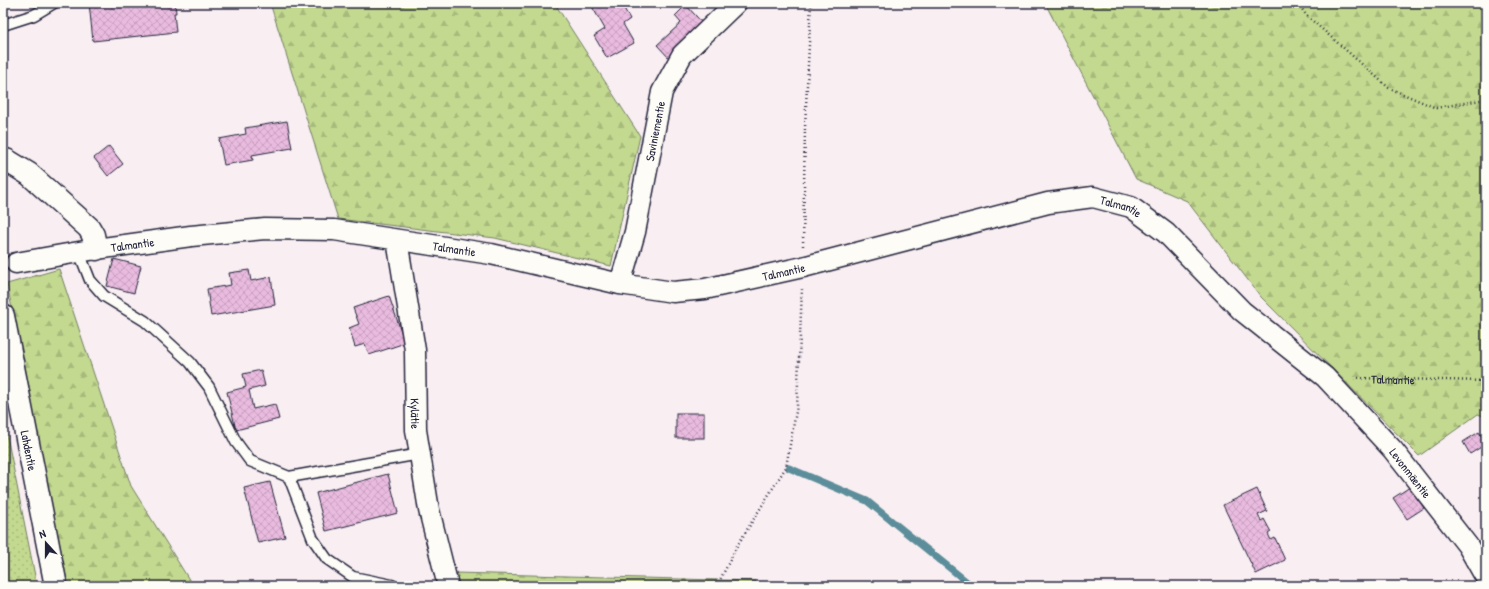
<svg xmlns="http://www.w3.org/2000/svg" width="1489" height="589" font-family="'Patrick Hand',sans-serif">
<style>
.grass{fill:url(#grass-dots);stroke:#727e65}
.forest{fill:url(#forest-firs);stroke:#727e65}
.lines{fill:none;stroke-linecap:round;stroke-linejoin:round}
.stream{stroke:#5c8d9a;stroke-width:7}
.building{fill:url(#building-cross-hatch);stroke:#22223b}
.service-casing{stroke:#22223b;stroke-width:13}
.minor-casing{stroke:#22223b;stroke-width:23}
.secondary-casing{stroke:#22223b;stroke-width:25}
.path{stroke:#22223b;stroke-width:2.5;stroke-dasharray:1 3;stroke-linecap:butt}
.service{stroke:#fdfcf7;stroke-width:10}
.minor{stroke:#fdfcf7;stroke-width:20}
.secondary{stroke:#fdfcf7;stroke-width:22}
.labels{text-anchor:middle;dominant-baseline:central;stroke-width:4;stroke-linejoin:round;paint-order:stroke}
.street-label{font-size:12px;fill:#22223b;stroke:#fdfcf7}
</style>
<defs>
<pattern id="grass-dots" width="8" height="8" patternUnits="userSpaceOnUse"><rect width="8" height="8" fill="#c3d98f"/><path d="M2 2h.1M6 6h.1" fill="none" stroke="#a7ba7c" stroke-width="1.8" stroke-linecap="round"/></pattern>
<pattern id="forest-firs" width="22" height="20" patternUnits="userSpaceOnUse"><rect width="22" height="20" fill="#c3d98f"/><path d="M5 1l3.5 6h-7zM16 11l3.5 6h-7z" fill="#a7ba7c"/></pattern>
<pattern id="building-cross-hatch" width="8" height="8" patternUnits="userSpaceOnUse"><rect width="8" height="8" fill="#e9bbdf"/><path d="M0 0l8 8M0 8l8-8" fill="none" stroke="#c8a0c0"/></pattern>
</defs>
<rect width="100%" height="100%" fill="#f9eff2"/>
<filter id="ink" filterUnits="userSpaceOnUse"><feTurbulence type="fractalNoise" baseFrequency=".025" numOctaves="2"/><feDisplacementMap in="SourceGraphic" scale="8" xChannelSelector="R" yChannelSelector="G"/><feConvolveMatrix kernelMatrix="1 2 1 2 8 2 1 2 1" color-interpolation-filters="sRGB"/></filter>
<g filter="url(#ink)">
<polygon class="grass" points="3,416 37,586 3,586"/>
<g class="forest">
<polygon points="270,3 561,3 557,7 640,136 611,266 495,238 338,219"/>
<polygon points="1045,3 1486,3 1486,417 1478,414 1419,456 1261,297 1187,201 1136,179"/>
<polygon points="59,269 131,486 193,586 68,586 7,284"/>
<polygon points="455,573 755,581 760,586 457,586"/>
</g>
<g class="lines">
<polyline class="stream" points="789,468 867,501 972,586"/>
</g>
<g class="building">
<polygon points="89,3 175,3 176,13 174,13 176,32 93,41"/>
<polygon points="590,3 621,3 630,19 623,24 634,43 607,58 594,36 605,29"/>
<polygon points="686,5 706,27 670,59 657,45 681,23 675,16"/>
<polygon points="287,121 292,148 252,155 253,160 224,165 219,139 246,134 245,128"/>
<polygon points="109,146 123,164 108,176 94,158"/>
<polygon points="114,259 141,266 134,293 107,286"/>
<polygon points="249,270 251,281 271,277 275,305 211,316 207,289 231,285 229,273"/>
<polygon points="389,296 405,343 369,355 365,344 355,347 349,328 359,324 353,308"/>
<polygon points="261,370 265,386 249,390 253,409 275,404 279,419 236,430 227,392 246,387 243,374"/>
<rect x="676" y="413" width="28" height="25"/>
<polygon points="1479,432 1486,444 1470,454 1463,442"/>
<polygon points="388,474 398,513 326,531 316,493"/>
<polygon points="270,482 285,537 258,543 244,488"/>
<polygon points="1410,487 1424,508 1407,519 1393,498"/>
<polygon points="1257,489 1267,511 1258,515 1261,521 1264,519 1271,532 1268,534 1271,540 1275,538 1285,560 1256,574 1223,505"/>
</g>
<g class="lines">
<defs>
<g id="service">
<polyline points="3,25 34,15 54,3"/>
<polyline points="79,252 90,280 104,296 145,321 190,362 209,387 236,442 250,461 289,477 420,454"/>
<polyline points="289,477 313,539 327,559 353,577 392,585"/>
</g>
<g id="minor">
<path id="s2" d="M397,240L415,350L416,430L429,510L448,586"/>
<path id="s3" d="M16,263L96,249L191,236L265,229L334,230L491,254L620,284L673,292L705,289L803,267L1048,203L1093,197L1131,207L1166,233L1242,311L1325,377L1393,450L1468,546L1486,578"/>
<path id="s4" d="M620,284L635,232L662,92L682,55L736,3"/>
</g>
<g id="secondary">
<polyline points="3,160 6,160 29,174 89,228 93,235 96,249"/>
<path id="s5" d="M3,316L56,586"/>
</g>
</defs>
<use href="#service" class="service-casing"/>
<use href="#minor" class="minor-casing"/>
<use href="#secondary" class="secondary-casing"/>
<g class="path">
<polyline points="1298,3 1306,15 1389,88 1436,108 1486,99"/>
<polyline points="803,246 805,127 811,3"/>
<path id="s1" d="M1354,378L1486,381"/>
<polyline points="717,586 737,546 786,467 797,406 802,289"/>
</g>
<use href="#service" class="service"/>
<use href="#minor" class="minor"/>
<use href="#secondary" class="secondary"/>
</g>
</g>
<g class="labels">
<g class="street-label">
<text stroke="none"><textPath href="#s4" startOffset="157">Saviniementie</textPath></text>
<text stroke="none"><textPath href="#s3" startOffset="1126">Talmantie</textPath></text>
<text stroke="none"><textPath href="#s3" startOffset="118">Talmantie</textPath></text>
<text stroke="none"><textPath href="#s3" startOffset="442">Talmantie</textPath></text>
<text stroke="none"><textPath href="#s3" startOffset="778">Talmantie</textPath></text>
<text stroke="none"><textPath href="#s1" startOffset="39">Talmantie</textPath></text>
<text stroke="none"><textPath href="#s2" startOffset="175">Kylätie</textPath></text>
<text stroke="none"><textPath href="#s5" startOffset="137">Lahdentie</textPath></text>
<text stroke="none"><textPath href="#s3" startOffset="1523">Levonmäentie</textPath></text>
</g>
</g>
<rect width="1489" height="589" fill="none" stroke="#fdfcf7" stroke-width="16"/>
<rect x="8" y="8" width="1473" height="573" fill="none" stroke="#22223b" stroke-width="1.5" filter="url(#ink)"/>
<g transform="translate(46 543) rotate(339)" stroke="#fdfcf7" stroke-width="3" paint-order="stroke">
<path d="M0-3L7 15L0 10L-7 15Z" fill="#22223b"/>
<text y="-6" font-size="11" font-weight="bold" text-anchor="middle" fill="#22223b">N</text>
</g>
</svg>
